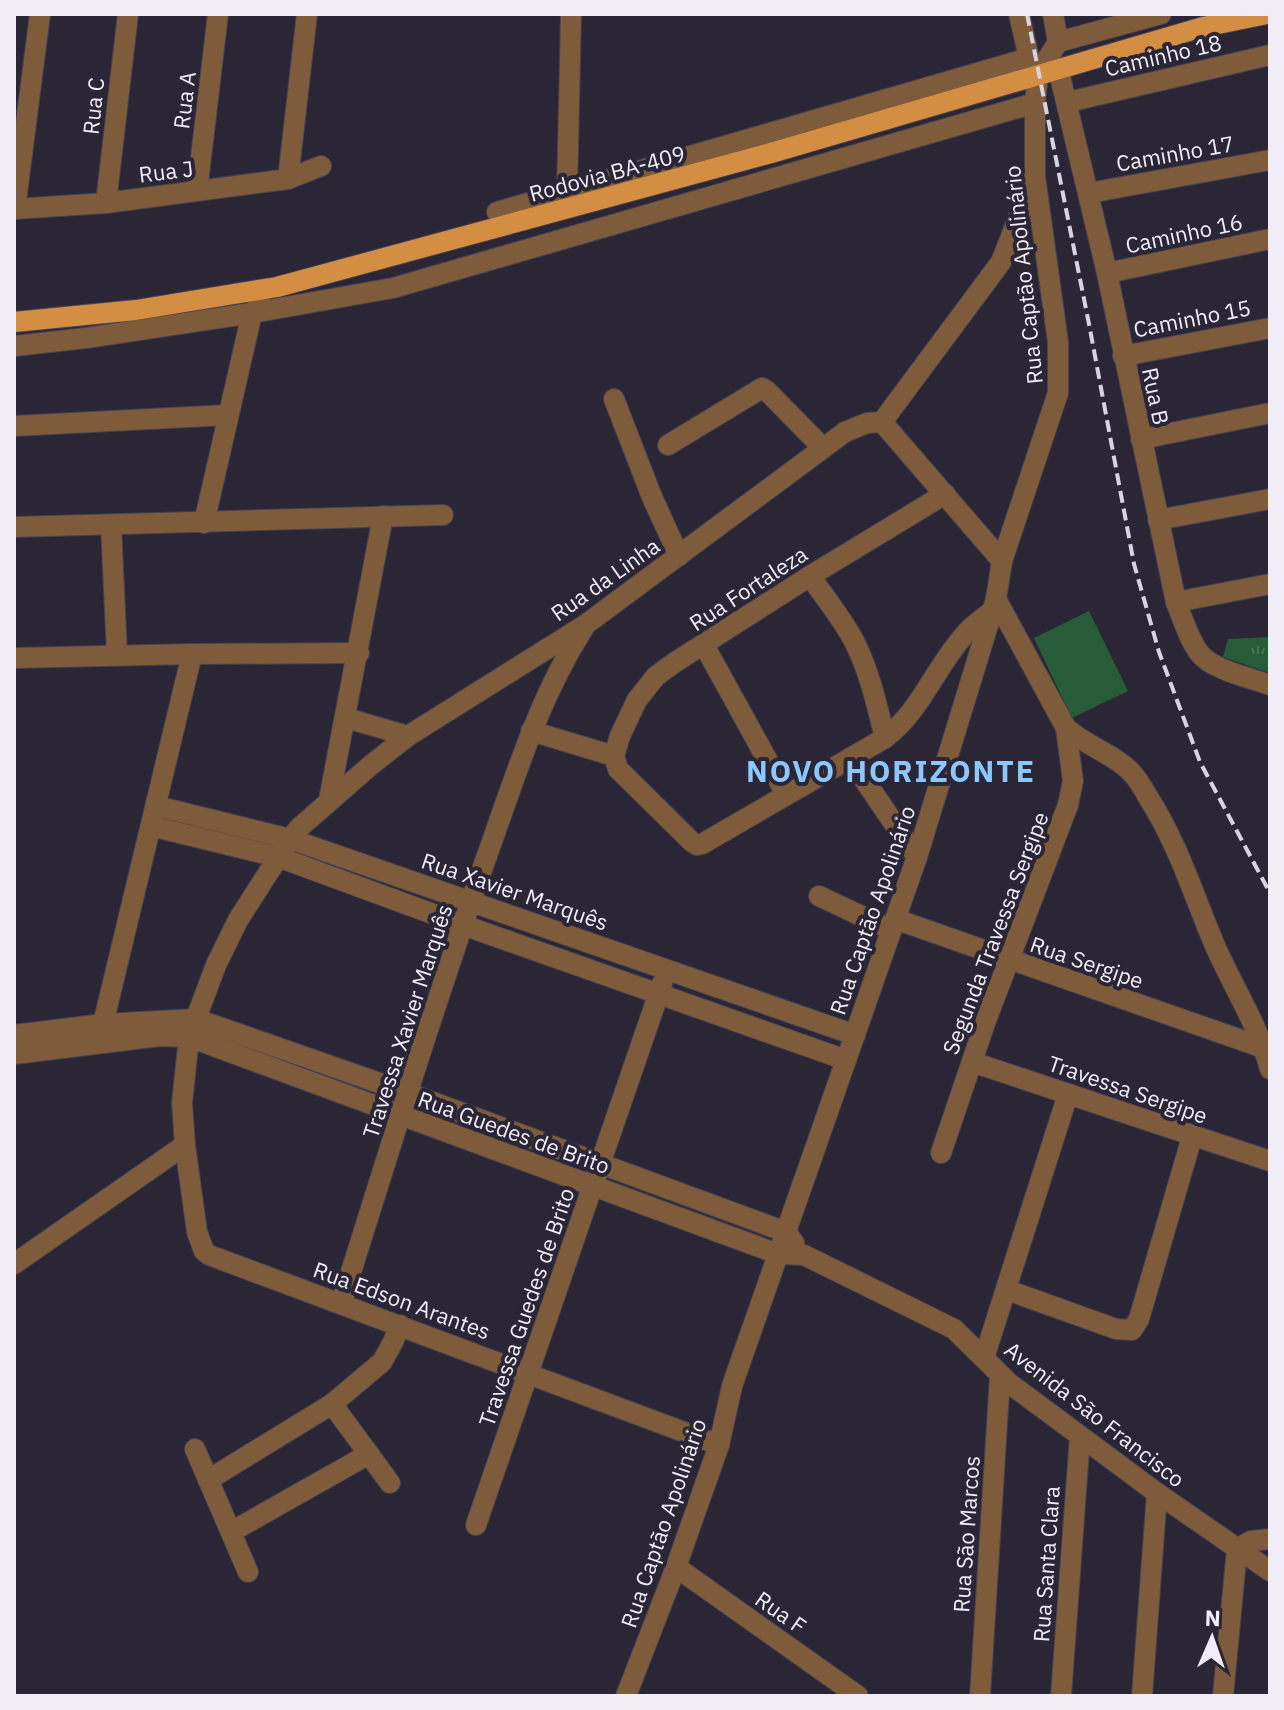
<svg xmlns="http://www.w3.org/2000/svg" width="1284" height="1710" font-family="'IBM Plex Sans',sans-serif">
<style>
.park{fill:url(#park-tufts)}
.pitch{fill:#285c38}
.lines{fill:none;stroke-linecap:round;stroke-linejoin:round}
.minor-casing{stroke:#464250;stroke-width:22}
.major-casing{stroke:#464250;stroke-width:22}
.minor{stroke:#7e5c3b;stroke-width:20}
.major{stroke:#d48e44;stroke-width:20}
.rail{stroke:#d8d4df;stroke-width:4;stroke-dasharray:12 6;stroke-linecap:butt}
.labels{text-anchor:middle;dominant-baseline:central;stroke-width:8;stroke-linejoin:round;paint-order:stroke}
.street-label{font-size:22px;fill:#f0edf7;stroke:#2a2635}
.district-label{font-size:30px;font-weight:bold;letter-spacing:2px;fill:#8cc7fe;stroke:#2a2635}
</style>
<defs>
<pattern id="park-tufts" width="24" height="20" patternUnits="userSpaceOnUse" patternTransform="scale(2)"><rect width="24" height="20" fill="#285c38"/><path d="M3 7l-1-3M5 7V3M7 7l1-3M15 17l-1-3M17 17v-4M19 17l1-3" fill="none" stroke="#487456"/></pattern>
</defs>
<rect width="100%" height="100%" fill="#2a2635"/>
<polygon class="park" points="1270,637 1270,673 1223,657 1228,639"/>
<polygon class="pitch" points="1089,611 1128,691 1072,718 1034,638"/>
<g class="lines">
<defs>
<g id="minor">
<polyline points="1019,14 1029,58 1030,69"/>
<polyline points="1058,42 1161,14"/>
<path d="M1058,68L1107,273L1176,602C1183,619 1189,640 1200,654C1213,670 1251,678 1270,685"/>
<polyline points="1068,102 1270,55"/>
<polyline points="288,179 307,14"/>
<polyline points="197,191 218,14"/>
<polyline points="1089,193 1270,160"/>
<polyline points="106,203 128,14"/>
<polyline points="565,203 567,193 571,14"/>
<polyline points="14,209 106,203 288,179 321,166"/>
<polyline points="15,209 40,14"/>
<polyline points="497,212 1029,58"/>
<polyline points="1107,273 1270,239"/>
<polyline points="14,346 86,338 252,313 393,288 1035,103"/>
<polyline points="1123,356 1270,328"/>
<polyline points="614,399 652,497 679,556"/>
<polyline points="882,422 1002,561"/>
<polyline points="14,426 228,415"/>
<polyline points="1141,439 1270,413"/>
<polyline points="668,445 762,388 767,391 823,448"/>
<path d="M945,494L810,576L674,663L656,676L637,700L620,736L614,756L618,769L692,842L697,845L702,844L885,738C922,710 936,665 967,632C974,624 984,618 992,611"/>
<polyline points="1158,520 1270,499"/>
<polyline points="204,523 252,313 261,304"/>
<polyline points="111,525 117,655"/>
<polyline points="14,527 443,515"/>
<path d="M810,576C825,598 843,619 855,643C870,673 877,706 885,738"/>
<path d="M996,599L1066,728C1086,746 1114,754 1131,772C1138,779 1143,788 1148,797C1177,842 1193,893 1213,941C1231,984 1258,1024 1270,1069"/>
<polyline points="1176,602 1270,584"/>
<polyline points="704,645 786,794"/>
<polyline points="14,658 192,654 359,653"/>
<polyline points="346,718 408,736"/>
<polyline points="531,731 614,756"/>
<polyline points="850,759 917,857"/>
<polyline points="329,800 383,516"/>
<polyline points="156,806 290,839 855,1035"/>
<polyline points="151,826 278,857 463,925 846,1060"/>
<polyline points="819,896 891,930"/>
<polyline points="895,919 1264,1048"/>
<polyline points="103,1024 192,654"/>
<polyline points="14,1035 103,1024 196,1019 408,1093 786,1232 794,1243"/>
<polyline points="14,1054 160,1036 189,1037 778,1254 804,1255 954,1329 1009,1383 1157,1493 1270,1571"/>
<polyline points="972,1062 1270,1161"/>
<polyline points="941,1153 985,1023 1068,805 1073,781 1066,728"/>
<polyline points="14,1264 185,1145"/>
<polyline points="1007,1290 1116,1329 1132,1330 1139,1319 1192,1137"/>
<path d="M341,1304C387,1157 433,1009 484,864C513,784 537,701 583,629"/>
<polyline points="984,1358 1068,1094"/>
<polyline points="332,1404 390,1483"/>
<polyline points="719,1445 209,1255 204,1251 197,1232 185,1145 182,1103 189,1037 216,965 238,920 290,839 299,828 371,765 408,736 585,625 845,432 867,423 882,422 1001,262 1035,176"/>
<polyline points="195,1449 248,1572"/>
<polyline points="208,1480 332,1404 382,1362 393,1342 400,1325"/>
<polyline points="476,1525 662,984"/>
<polyline points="231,1532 369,1454"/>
<polyline points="676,1567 858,1696"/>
<polyline points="626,1696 676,1567 719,1445 732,1386 917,857 996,599 1002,561 1058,393 1058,342 1035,176 1035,103 1038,74 1058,42 1053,14"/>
<polyline points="980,1696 1000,1376"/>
<polyline points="1061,1696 1080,1436"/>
<polyline points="1142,1696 1157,1493"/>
<polyline points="1223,1696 1237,1549 1251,1541 1270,1539"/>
</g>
<polyline id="major" points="14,322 136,310 277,287 771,153 1203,27 1267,14"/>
</defs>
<use href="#minor" class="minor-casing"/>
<use href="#major" class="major-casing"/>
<use href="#minor" class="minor"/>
<use href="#major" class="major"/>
<polyline class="rail" points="1027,14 1089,324 1134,564 1159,652 1200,762 1270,893"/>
</g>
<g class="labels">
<g class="street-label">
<text transform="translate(1163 55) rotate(-13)">Caminho 18</text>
<text transform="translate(184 100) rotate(-83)">Rua A</text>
<text transform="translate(93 106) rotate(-84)">Rua C</text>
<text transform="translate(1175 153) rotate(-10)">Caminho 17</text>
<text transform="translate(166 171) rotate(-7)">Rua J</text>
<text transform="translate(607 173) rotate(-15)">Rodovia BA-409</text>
<text transform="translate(1184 233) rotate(-12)">Caminho 16</text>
<text transform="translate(1023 275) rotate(-96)">Rua Captão Apolinário</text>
<text transform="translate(1192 318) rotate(-11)">Caminho 15</text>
<text transform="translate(1156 396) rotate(78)">Rua B</text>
<text transform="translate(605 579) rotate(-35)">Rua da Linha</text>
<text transform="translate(748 588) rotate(-33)">Rua Fortaleza</text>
<text transform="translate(515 891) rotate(19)">Rua Xavier Marquês</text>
<text transform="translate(872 910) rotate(-71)">Rua Captão Apolinário</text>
<text transform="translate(995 933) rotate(-69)">Segunda Travessa Sergipe</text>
<text transform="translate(1087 962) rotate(19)">Rua Sergipe</text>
<text transform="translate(407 1021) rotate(-72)">Travessa Xavier Marquês</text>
<text transform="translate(1128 1089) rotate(19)">Travessa Sergipe</text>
<text transform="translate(514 1132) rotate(20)">Rua Guedes de Brito</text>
<text transform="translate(402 1300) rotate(20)">Rua Edson Arantes</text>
<text transform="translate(526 1307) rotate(-71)">Travessa Guedes de Brito</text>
<text transform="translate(1095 1414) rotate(38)">Avenida São Francisco</text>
<text transform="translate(663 1523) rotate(-71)">Rua Captão Apolinário</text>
<text transform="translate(966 1534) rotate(-86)">Rua São Marcos</text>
<text transform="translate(1046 1564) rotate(-86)">Rua Santa Clara</text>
<text transform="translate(781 1612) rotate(35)">Rua F</text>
</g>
<g class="district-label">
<text x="891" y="770">NOVO HORIZONTE</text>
</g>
</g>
<rect width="1284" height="1710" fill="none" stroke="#f0edf7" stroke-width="32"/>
<g transform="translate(1212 1638) rotate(2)" stroke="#2a2635" stroke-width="6" paint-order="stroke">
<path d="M0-6L14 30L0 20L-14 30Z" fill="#f0edf7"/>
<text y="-12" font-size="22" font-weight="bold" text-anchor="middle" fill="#f0edf7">N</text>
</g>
</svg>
